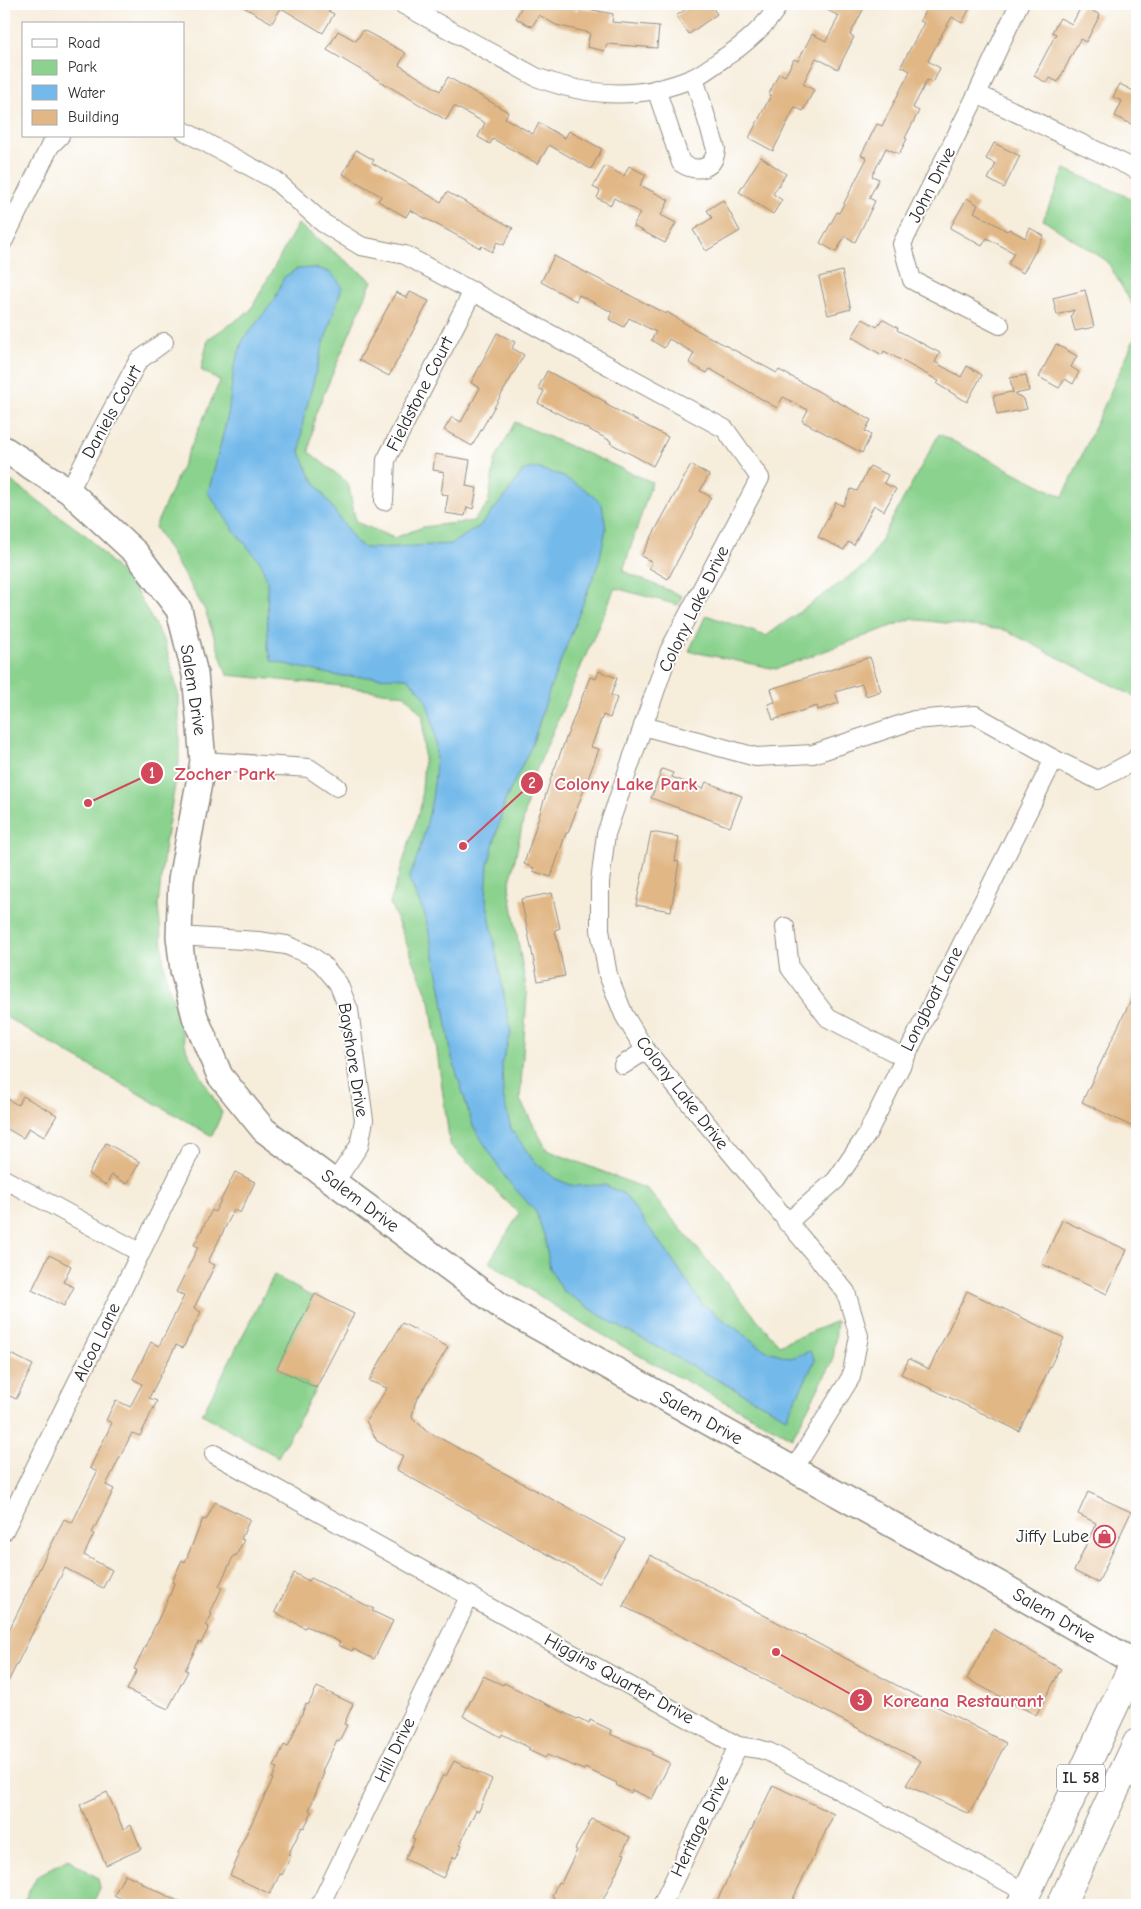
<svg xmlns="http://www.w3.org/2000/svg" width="1141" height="1909" font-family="'Comic Neue',sans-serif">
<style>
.green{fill:#8ad28d;stroke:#5a7e5c}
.water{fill:#73b9ea;stroke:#4f728a}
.building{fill:#e1b786}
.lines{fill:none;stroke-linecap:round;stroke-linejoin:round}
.street-casing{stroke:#908c83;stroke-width:20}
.secondary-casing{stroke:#908c83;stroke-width:28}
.primary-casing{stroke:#908c83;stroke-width:30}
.street{stroke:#fff;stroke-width:18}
.secondary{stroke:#fff;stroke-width:25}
.primary{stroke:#fff;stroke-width:28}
.labels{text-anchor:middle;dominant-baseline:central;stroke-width:4;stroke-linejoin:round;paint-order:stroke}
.shield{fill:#fff;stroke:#6b6b6b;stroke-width:1}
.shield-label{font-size:16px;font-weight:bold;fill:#2b2b2b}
.street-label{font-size:18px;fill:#2b2b2b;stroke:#fff}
.poi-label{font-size:18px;fill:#2b2b2b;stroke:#fff;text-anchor:end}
.leader{fill:none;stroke:#d1495b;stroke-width:2}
.callout-dot{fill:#d1495b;stroke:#fff;stroke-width:2}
.mark-label{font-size:15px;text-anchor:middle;font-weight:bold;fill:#fff}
.callout-label{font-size:19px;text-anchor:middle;font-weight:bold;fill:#d1495b;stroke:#fff;stroke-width:4;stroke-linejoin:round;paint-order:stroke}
</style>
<rect width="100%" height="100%" fill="#fff"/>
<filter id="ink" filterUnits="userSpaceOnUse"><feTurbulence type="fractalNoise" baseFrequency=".02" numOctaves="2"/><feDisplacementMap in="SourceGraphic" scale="10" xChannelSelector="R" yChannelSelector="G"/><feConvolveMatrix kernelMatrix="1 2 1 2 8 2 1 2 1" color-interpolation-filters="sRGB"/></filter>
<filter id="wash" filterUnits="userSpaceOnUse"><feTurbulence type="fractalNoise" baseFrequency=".0096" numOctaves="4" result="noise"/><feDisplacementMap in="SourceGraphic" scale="20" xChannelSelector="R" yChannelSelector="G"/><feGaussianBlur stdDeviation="1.12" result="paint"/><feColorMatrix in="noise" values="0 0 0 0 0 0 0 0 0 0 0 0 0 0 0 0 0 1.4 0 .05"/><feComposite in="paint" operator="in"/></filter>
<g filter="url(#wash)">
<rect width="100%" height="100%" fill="#f6eddb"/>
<g class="green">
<polygon points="1065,169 1137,201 1137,313 1107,261 1043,220"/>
<polygon points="298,224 372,281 315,415 309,452 348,483 356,522 394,538 423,527 473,521 488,504 495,460 515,422 652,482 623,571 682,596 678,605 615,588 532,780 509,887 527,994 520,1100 547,1150 647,1189 779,1345 837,1321 833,1361 792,1438 645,1359 565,1313 489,1262 519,1214 450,1145 430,1001 390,903 421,805 424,760 423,716 405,695 332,685 227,675 205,610 155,527 220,381 201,370 208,339 250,311"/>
<polygon points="1137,333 1137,698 1005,630 911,619 776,669 689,651 706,615 766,636 868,563 939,434 1063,497"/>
<polygon points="4,476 88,537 135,589 165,643 179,697 179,762 165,843 158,906 165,973 187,1051 222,1113 212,1136 4,1016"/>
<polygon points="274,1275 314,1298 277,1368 316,1388 278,1457 202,1414"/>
<polygon points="68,1859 98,1878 100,1888 92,1905 22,1905 37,1876"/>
</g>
<path class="water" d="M313,268C328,270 334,273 342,287L322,349L303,421L300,452L310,475L356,542L365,548H378L451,544L480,526L508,493L523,470L536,468L560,475L586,490L602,504L606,529L599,562L550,689L532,745L505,801L488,865L486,898L511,1034L502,1062L503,1096L511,1129L533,1160L554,1178L573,1186L605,1185L624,1194L672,1259L702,1304L765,1350L791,1358L810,1351L815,1360L807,1377L786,1417L609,1321L563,1291L550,1269L544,1235L536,1212L507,1180L473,1126L452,1058L441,988L425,915L409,879C429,828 450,747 423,695C419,689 412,683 407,678L338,676L272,661L268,648L267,581L261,563L236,533L208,493L228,415L234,367L243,340L275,299L284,277L297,269Z"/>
<g id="blocks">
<g class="building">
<polygon points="238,4 316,4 334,14 323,33 281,8 272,23"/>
<polygon points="518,4 563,4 577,11 578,7 613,14 612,22 659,26 657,48 607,44 605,51 587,47 590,33 556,25 539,15 532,27 516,18 522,6"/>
<polygon points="693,4 710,4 717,14 689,34 676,16"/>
<polygon points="815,4 866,4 850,35 854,37 838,69 816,58 803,84 814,90 803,111 795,107 773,151 749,138 771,95 769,94 779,73 785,76 794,59 798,61 812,34 826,41 839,16"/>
<polygon points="927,4 972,4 962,23 952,17 943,32 928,61 940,68 933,83 927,80 913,108 919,111 905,138 907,139 899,154 886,148 872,176 879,179 869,198 875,201 863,226 855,242 845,236 836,252 820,243 837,212 839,213 867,158 861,155 877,124 882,126 910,71 901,66 924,23 920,21 928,5"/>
<polygon points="1082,5 1100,15 1086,42 1080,39 1058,82 1050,78 1047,83 1034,76 1056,34 1052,32 1060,18 1072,24"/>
<polygon points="363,30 406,53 399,65 440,91 448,77 508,112 505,118 533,134 539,123 565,138 569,131 602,149 591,169 549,145 538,164 493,139 490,144 478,137 485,123 454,106 446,120 327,50 338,31 356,41"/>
<polygon points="1120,84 1137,93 1137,116 1133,125 1115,116 1122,101 1113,97"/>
<polygon points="994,143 1020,156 1004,188 988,179 996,164 986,159"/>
<polygon points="356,150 374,160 372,163 441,202 447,192 513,228 504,245 497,242 492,252 482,246 480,248 410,210 406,217 378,201 381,196 343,174"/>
<polygon points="761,157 786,174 773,194 782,200 773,214 739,192"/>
<polygon points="605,166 624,176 629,166 646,175 640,185 669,200 661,215 676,223 665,243 633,226 640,213 614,198 611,205 597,198 600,191 593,187"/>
<polygon points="967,198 978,205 974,212 1007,231 1009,229 1025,238 1030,228 1044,236 1023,273 1008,264 1014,253 987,238 982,246 950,228"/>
<polygon points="723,200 740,231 706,251 693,230 712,218 707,210"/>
<polygon points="554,256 666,314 667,312 691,327 777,373 779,370 871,420 865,431 871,435 862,453 802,421 808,410 783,397 777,408 710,369 707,373 689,363 694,353 669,339 664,348 651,340 656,332 629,318 624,327 609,319 612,312 579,295 576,301 541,282"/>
<polygon points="842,271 851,309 828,315 819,277"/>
<polygon points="1085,290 1094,327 1075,331 1071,316 1074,310 1057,315 1053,298"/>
<polygon points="396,292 407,298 410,292 429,301 389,376 359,360"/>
<polygon points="863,319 877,327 882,319 898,328 897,330 940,353 935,362 961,377 967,366 982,375 967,402 937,384 939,381 884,351 882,355 852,337"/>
<polygon points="497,333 515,342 512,348 524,355 472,446 444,430 452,417 461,422 480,388 471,383"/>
<polygon points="1056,344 1077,356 1071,367 1079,372 1073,384 1065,379 1059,388 1039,377"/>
<polygon points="547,371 606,402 605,404 668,437 653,466 610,443 611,441 538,403 544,391 538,388"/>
<polygon points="1026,375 1029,391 1015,394 1024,399 1027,409 997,415 993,396 1011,392 1013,393 1010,378"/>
<polygon points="435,454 470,460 466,486 477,488 473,509 467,507 465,516 445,513 448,495 441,494 444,472 433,470"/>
<polygon points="691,465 709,475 700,491 711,497 668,579 649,568 652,562 641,556"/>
<polygon points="870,466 888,475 884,483 896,489 884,511 874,505 854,545 848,542 844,550 818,537 836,502 843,506 851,489 857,491"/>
<polygon points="870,657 881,691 866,696 862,684 835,692 839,703 818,710 817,706 773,720 768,704 775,702 771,689"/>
<polygon points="599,671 617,678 611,695 617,698 610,718 603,715 591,747 599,749 568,833 566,833 551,877 533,871 534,868 524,864 551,778 571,725 590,677 596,679"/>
<polygon points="662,769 673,773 672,777 703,789 706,782 742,796 730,827 651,798"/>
<polygon points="651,832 679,837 675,861 679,862 671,911 636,905"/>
<polygon points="552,893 560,928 555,930 565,976 538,981 521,899"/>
<polygon points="1137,987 1137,1129 1082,1102"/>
<polygon points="23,1096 57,1115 44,1137 29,1128 23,1138 4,1127 4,1097 18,1105"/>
<polygon points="106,1143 140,1162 127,1184 112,1175 106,1185 88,1174"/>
<polygon points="235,1172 255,1182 240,1213 234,1210 208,1262 215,1265 194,1308 201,1312 183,1348 176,1345 149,1398 157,1401 140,1436 132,1433 106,1485 114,1489 92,1533 94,1534 84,1555 112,1570 103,1588 65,1568 4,1690 4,1640 64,1519 72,1523 97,1472 90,1468 112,1423 106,1420 116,1400 130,1407 142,1384 133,1379 151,1342 159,1346 184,1296 176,1292 198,1247 194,1245 212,1210 215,1212"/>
<polygon points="1062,1220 1127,1250 1107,1294 1042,1264"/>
<polygon points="49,1255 71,1266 63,1282 74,1287 64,1306 32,1290"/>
<polygon points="967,1291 1064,1338 1019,1431 901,1374 909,1359 929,1369"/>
<polygon points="315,1294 354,1314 316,1388 277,1368"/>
<polygon points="402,1323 448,1347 415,1403 412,1417 425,1430 625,1539 599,1583 397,1470 403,1456 377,1441 366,1421 387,1388 369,1381"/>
<polygon points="11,1354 33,1365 16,1399 4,1393 4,1369"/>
<polygon points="1088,1492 1131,1512 1098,1583 1074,1571 1096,1523 1078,1514"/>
<polygon points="215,1502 250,1519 241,1539 244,1540 236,1556 234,1555 219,1586 222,1588 210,1613 212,1614 206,1625 209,1627 201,1643 199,1642 185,1670 188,1671 168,1709 127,1690 137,1670 134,1669 170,1595 174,1583 172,1582 182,1560 185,1562 203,1519 206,1520"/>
<polygon points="650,1555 1006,1743 969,1814 906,1785 921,1761 623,1606"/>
<polygon points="294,1573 309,1581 311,1578 352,1598 374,1609 372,1611 393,1621 374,1659 353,1649 352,1651 338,1645 340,1642 306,1626 305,1628 275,1612"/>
<polygon points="993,1629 1061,1669 1036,1715 967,1679"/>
<polygon points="483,1676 503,1685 504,1683 577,1719 578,1718 589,1723 590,1720 611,1730 610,1734 653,1752 651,1754 670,1763 652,1799 632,1790 631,1793 616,1785 617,1783 585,1768 584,1770 547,1755 545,1758 528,1750 530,1748 502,1734 501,1737 463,1716"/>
<polygon points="317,1687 353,1704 344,1724 347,1725 339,1741 337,1740 322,1771 324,1773 309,1810 312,1812 304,1828 302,1827 288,1855 291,1856 282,1875 280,1874 270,1894 230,1875 239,1855 237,1853 273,1779 272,1779 277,1768 274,1767 284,1745 288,1747 306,1704 308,1705"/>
<polygon points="454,1761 492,1779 479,1811 476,1810 460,1844 462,1845 456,1858 453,1857 443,1878 405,1859 415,1839 412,1838 423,1816 443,1775 446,1776"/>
<polygon points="773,1785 834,1814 790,1905 715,1905"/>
<polygon points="107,1792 123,1829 131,1825 141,1849 106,1865 80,1805"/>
<polygon points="592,1819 630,1837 622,1853 625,1854 605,1896 600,1905 550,1905 554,1897 552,1896 558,1882 561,1883 577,1850 575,1849"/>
<polygon points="125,1874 142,1882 141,1883 186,1905 134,1905 114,1895"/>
</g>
</g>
</g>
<g filter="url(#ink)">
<use href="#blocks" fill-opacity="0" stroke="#908c83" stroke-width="1"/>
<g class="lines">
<defs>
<g id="street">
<path d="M402,4L536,77C588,97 642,100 693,78C704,73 715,64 725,57C743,46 769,23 779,4"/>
<path d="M656,89L681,163C697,173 714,170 716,149L694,78"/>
<polyline points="977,94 1137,170"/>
<polyline points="184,131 275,180 323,223 361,246 405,255 725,429 760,478 669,651 606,834 600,882 600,930 608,975 624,1015 644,1048 846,1292 859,1336 851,1377 794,1469"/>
<polyline points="4,240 50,146 60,136"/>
<polyline points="1000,325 912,280 902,244 977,94 1019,4"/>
<polyline points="69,491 138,361 164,342"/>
<polyline points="384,501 386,460 473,291"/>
<polyline points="643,726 756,757 813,754 914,720 975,715 1054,759 1098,780 1136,760 1137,757"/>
<polyline points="203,761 309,768 337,787"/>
<polyline points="785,927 790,968 828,1018 903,1057"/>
<polyline points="179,936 258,941 286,945 310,955 321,963 338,983 349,1010 364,1120 359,1146 335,1182"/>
<polyline points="623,1065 646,1050"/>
<polyline points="4,1179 141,1253"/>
<polyline points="787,1223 836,1180 866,1136 1054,759"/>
<polyline points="214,1454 738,1746 759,1749 769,1752 1027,1893"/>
<polyline points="4,1531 190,1152"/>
<polyline points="320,1905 470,1595"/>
<polyline points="662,1905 738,1746"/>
</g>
<polyline id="secondary" points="4,449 69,491 136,553 179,610 195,674 203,761 181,880 179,936 183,970 195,1017 220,1076 264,1130 502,1307 1008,1589 1137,1664"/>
<g id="primary">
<polyline points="1021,1905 1137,1657"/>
<polyline points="1061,1905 1137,1743"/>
</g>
</defs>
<use href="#street" class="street-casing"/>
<use href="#secondary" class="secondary-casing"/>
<use href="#primary" class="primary-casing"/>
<use href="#street" class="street"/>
<use href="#secondary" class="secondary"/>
<use href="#primary" class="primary"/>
</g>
</g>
<defs>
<symbol id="shop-ring" viewBox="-11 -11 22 22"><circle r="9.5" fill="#fff" stroke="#d1495b" stroke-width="1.5"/><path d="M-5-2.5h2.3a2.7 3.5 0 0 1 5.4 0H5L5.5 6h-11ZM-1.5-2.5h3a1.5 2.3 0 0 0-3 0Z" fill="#d1495b"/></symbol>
</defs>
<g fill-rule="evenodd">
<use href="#shop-ring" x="1092" y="1524" width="25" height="25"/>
</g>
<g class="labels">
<rect class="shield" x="1057" y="1764.5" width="48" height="27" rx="4"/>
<g class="shield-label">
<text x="1081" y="1778">IL 58</text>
</g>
<g class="street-label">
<text transform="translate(932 185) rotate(-63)">John Drive</text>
<text transform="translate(420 394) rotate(-63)">Fieldstone Court</text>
<text transform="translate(112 412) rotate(-61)">Daniels Court</text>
<text transform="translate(694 609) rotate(-64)">Colony Lake Drive</text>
<text transform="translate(193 690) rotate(81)">Salem Drive</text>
<text transform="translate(932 999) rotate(-63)">Longboat Lane</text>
<text transform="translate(353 1060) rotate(81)">Bayshore Drive</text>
<text transform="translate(682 1093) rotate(52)">Colony Lake Drive</text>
<text transform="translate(360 1201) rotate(37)">Salem Drive</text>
<text transform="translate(97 1342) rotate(-64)">Alcoa Lane</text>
<text transform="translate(701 1418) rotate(29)">Salem Drive</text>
<text transform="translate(1054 1616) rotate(30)">Salem Drive</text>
<text transform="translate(619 1679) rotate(29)">Higgins Quarter Drive</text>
<text transform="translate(395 1750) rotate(-64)">Hill Drive</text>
<text transform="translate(700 1826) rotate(-64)">Heritage Drive</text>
</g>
<g class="poi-label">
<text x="1089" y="1536">Jiffy Lube</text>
</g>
</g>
<path class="leader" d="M88 803L152 773M463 846L532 783M776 1652L861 1700"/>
<g class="callout-dot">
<circle cx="88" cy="803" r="5"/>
<circle cx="463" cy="846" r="5"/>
<circle cx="776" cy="1652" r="5"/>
<circle cx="152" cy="773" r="12"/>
<circle cx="532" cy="783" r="12"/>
<circle cx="861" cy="1700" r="12"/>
</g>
<g class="mark-label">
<text x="152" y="778">1</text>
<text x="532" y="788">2</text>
<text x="861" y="1705">3</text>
</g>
<g class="callout-label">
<text x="225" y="780">Zocher Park</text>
<text x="626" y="790">Colony Lake Park</text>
<text x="963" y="1707">Koreana Restaurant</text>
</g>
<rect width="1141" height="1909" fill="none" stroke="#fff" stroke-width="20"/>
<rect x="22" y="22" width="162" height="115" fill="#ffffff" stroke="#aaaaaa"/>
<rect x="32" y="39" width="25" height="8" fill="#ffffff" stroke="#aaaaaa"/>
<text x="68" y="48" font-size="15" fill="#2b2b2b">Road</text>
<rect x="32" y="60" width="25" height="15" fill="#8ad28d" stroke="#aaaaaa"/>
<text x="68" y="72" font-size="15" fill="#2b2b2b">Park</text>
<rect x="32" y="85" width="25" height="15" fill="#73b9ea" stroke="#aaaaaa"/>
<text x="68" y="98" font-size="15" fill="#2b2b2b">Water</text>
<rect x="32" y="110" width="25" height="15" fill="#e1b786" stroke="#aaaaaa"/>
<text x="68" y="122" font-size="15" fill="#2b2b2b">Building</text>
</svg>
